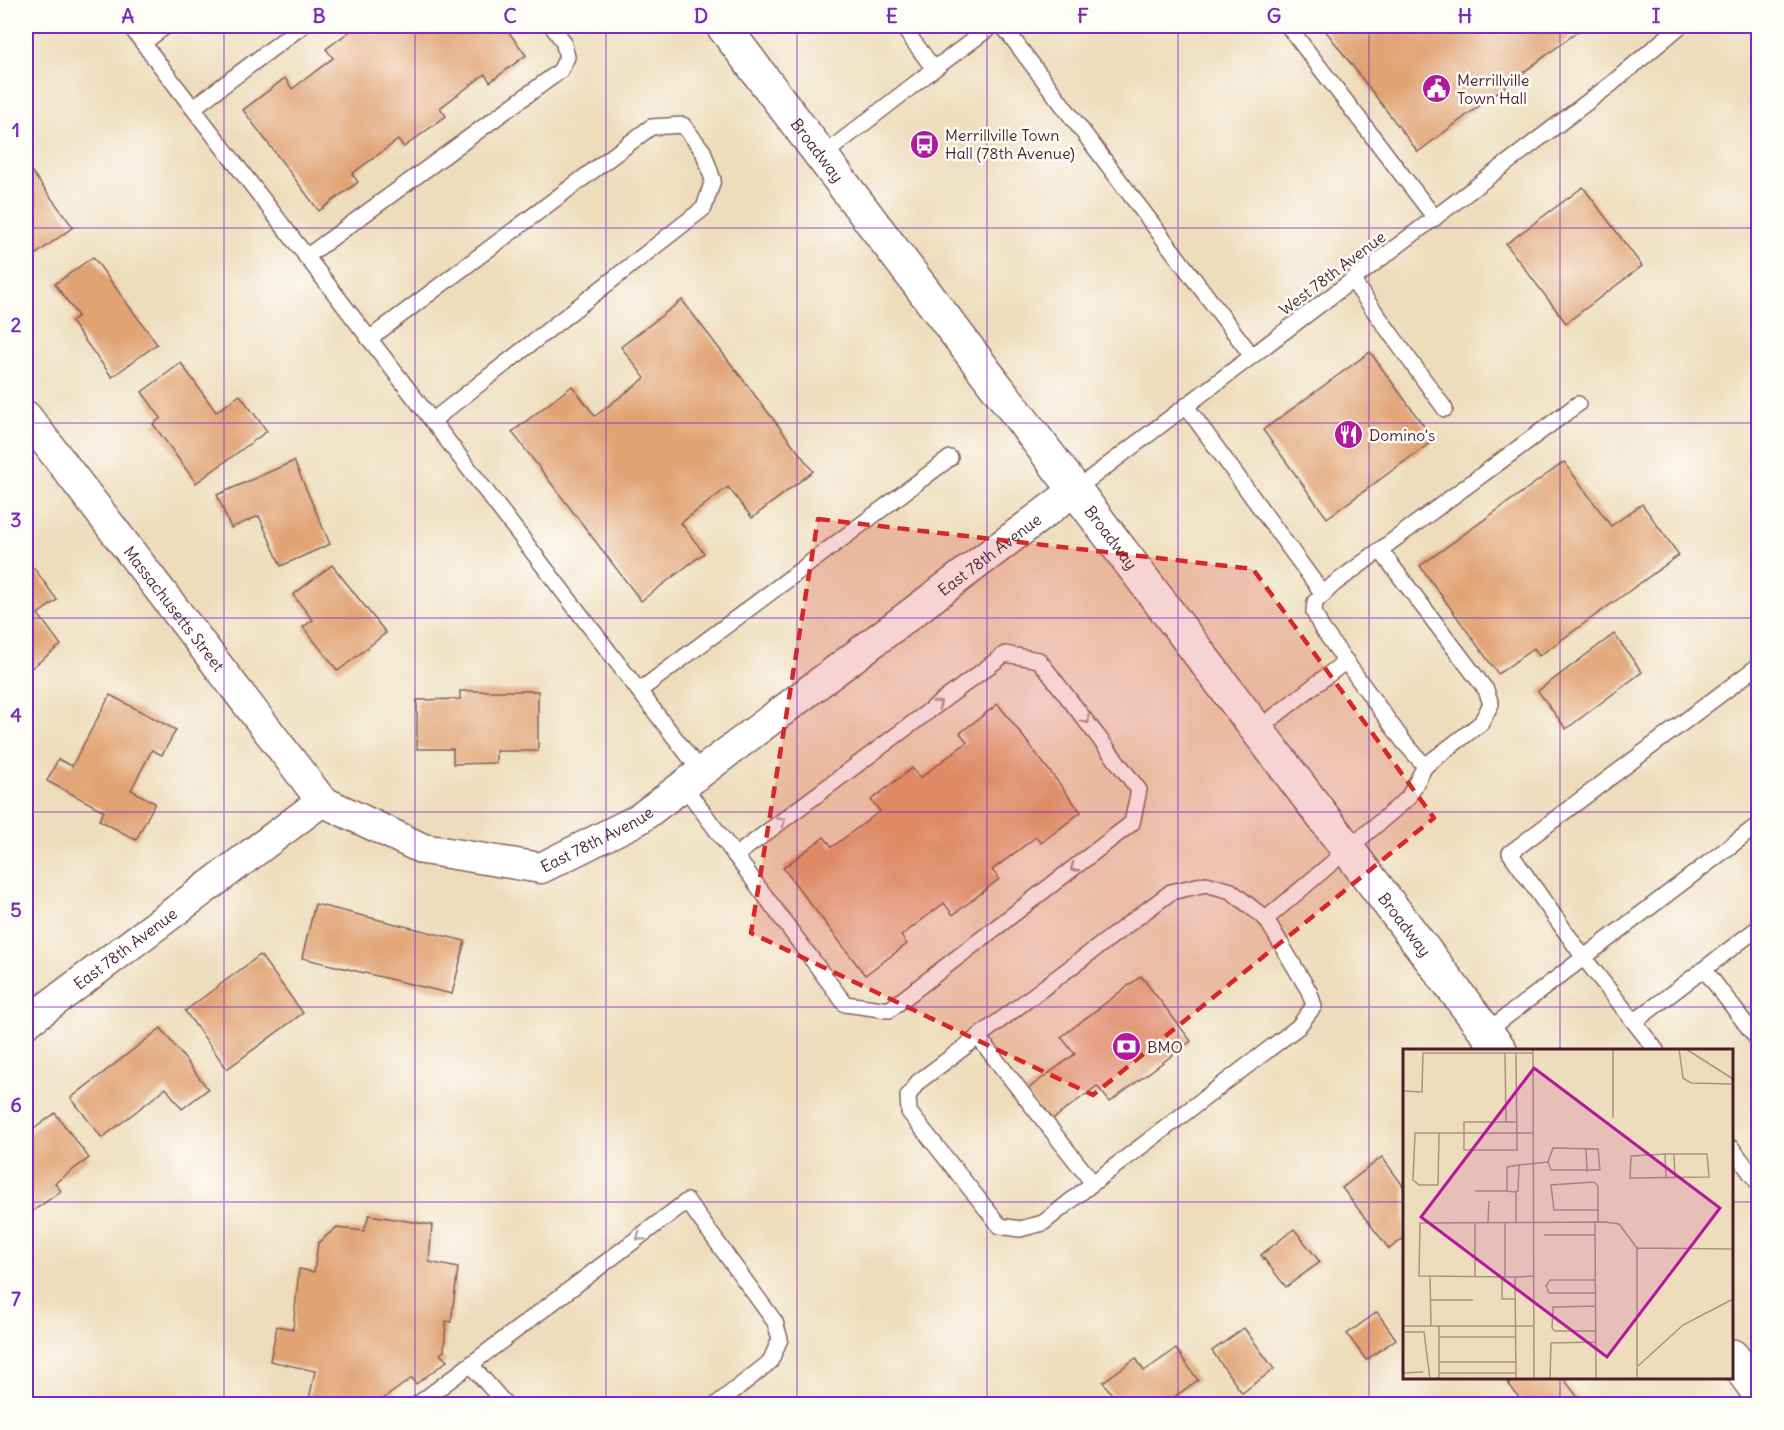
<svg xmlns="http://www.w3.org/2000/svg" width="1784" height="1430" font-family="Delius,sans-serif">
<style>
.building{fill:#e1a373}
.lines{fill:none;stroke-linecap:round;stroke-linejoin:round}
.lane-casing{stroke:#83625e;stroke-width:18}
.street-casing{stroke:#83625e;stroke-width:33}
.primary-casing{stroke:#83625e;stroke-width:36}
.lane{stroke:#fff;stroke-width:15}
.street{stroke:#fff;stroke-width:30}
.primary{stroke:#fff;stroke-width:33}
.oneway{stroke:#ae9aa0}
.marked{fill:#d62828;fill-opacity:0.2;stroke:#d62828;stroke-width:4.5;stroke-dasharray:12 8;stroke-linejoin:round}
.grid{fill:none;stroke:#7b2cbf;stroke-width:1.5;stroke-opacity:0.55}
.labels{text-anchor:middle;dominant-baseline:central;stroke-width:5;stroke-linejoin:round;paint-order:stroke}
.poi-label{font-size:16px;fill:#4a1f2b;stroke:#fdfcf7;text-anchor:start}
.street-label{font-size:16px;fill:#4a1f2b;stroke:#fdfcf7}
.inset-road{fill:none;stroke:#ac9182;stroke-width:1.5}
.view{fill:#b5179e;fill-opacity:0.15;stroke:#b5179e;stroke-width:3}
.inset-edge{fill:none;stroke:#4a1f2b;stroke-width:3}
.neatline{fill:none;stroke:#7b2cbf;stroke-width:2}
.grid-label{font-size:20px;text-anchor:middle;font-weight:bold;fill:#7b2cbf}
</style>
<rect width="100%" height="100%" fill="#fdfcf7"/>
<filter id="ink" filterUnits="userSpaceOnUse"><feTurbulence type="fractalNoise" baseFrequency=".0167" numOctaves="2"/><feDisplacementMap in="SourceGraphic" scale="12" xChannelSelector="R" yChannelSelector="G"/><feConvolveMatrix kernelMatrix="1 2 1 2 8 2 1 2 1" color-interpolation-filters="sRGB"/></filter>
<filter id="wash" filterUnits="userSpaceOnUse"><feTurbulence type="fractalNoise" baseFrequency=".008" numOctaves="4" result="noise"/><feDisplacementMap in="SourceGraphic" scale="24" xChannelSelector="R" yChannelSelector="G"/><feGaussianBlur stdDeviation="1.35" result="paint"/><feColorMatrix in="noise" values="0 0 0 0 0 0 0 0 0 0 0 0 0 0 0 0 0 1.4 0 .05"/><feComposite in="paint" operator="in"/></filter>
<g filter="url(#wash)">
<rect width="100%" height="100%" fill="#eeddbc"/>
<g id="blocks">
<g class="building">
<polygon points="357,26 504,26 526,55 490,82 485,74 440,108 446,116 404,147 398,140 352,174 358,182 319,211 243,110 285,78 292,89 333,58 326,49"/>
<polygon points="1322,26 1585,26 1418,152"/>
<polygon points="26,164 73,227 36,254 26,239"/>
<polygon points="1583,187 1642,266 1566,323 1506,244"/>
<polygon points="93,257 157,344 112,377 71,322 78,316 55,284"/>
<polygon points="682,300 813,471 752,518 728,487 681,523 704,553 641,601 512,432 572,386 595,416 645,378 621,347"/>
<polygon points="1370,352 1434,440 1327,518 1263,430"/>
<polygon points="181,363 216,412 240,395 267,431 196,483 153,424 161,418 142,392"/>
<polygon points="294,461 330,544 281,566 259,516 231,528 217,495"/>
<polygon points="1564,462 1611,526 1642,504 1679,555 1539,656 1534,648 1498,674 1420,566"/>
<polygon points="332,565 386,633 338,671 303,627 313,620 293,595"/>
<polygon points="34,568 57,600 38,614 61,645 26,672 26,574"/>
<polygon points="1614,634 1642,672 1566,729 1538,691"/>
<polygon points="460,691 538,691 538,751 496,751 496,763 453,764 453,749 417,749 417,700 460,699"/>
<polygon points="110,695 176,730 162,755 152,750 131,790 155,803 136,840 99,820 104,811 47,781 58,759 72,766"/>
<polygon points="998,704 1081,812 1041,843 1036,837 992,870 999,879 953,915 944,903 901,936 907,944 865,975 783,868 824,837 832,847 880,811 871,800 912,768 920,778 967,742 960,733"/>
<polygon points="315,904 465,941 452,994 302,958"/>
<polygon points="260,955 303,1013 227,1069 185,1011"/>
<polygon points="1141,976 1191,1041 1110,1102 1097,1086 1049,1122 1025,1091 1075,1054 1061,1037"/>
<polygon points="161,1028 208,1089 182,1109 166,1088 102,1138 71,1098"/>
<polygon points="55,1113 89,1158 55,1183 61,1191 26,1216 26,1135"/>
<polygon points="1382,1157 1404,1187 1404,1238 1389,1249 1342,1188"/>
<polygon points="369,1215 432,1225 429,1262 458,1268 451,1322 446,1321 444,1351 440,1354 447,1361 416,1384 412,1378 376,1404 364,1404 341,1400 341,1404 308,1404 315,1371 270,1361 277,1326 293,1329 299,1269 314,1272 318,1243 336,1228 364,1231"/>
<polygon points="1294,1229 1320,1262 1286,1287 1261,1255"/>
<polygon points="1377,1312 1396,1339 1366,1360 1347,1334"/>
<polygon points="1244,1328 1274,1369 1242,1393 1212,1351"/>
<polygon points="1176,1349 1198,1380 1164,1404 1119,1404 1103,1382 1136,1358 1144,1371"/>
<polygon points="1504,1378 1563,1378 1583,1404 1524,1404"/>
</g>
</g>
</g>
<g filter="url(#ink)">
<use href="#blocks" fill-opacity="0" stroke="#83625e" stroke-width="1.5"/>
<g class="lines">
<defs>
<g id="lane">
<polyline points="130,26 701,772"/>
<polyline points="1003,26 1252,356"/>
<polyline points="1288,26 1435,218"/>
<polyline points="143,43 166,26"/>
<polyline points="934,69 992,26"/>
<polyline points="193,108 302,26"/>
<polyline points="822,156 934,69 902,26"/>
<polyline points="306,257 560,71 567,57 563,41 552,26"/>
<polyline points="1352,280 1445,409"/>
<polyline points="369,339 651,127 683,125 703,151 713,180 704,208 432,421"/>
<polyline points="1186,406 1323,594"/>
<polyline points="1075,490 1610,85 1680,26"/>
<polyline points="1380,550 1486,690 1491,704 1481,723 1425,766 1403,741 1321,627 1314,612 1315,602 1334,584 1578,404"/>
<polyline points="639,691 950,458"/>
<polyline points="1257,730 1346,661"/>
<polyline points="683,785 845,1004 889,1010 1132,823 1139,790 1039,660 1005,654 735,856"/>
<polygon points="1206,884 1231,891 1266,919 1309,991 1314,1006 1298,1027 1093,1183 1043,1223 1020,1229 1000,1226 909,1112 908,1096 918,1082 1171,892"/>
<polyline points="1266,919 1408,798 1425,766"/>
<polyline points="1704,969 1758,928"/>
<polyline points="1634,1022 1704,969 1758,1040"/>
<polyline points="1486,1032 1758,825"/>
<polyline points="978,1037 1093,1183"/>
<polyline points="1656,1050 1584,958 1510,853 1758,666"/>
<polyline points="1732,1148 1758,1183"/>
<polyline points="471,1365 505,1404"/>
<polyline points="418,1404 687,1201 775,1322 780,1339 770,1362 717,1404"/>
</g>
<g id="street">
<path id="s1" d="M26,416L322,801"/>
<path id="s2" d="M26,1023L322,801L423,849L541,868L639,819L1075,490"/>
</g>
<g id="primary">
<path id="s3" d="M723,26L1500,1050"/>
<polyline points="1732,1356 1758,1392"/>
</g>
</defs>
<use href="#lane" class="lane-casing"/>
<use href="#street" class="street-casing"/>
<use href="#primary" class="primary-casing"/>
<use href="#lane" class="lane"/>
<use href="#street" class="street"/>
<use href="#primary" class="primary"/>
</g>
<defs><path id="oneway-chevron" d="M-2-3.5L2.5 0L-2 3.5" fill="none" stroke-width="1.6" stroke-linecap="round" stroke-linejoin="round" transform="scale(1.5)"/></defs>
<g class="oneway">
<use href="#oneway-chevron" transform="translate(938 704) rotate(-37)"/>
<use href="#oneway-chevron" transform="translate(1086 720) rotate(53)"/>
<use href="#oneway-chevron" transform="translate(782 821) rotate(-37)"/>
<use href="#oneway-chevron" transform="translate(1074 868) rotate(142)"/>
<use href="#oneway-chevron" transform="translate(640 1237) rotate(143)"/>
</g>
</g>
<path class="marked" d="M818,519L1253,569L1434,818L1093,1095L751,933Z"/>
<path class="grid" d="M224,26V1404M415,26V1404M606,26V1404M797,26V1404M987,26V1404M1178,26V1404M1369,26V1404M1560,26V1050M26,228H1758M26,423H1758M26,618H1758M26,812H1758M26,1007H1758M26,1202H1404M1732,1202H1758M1560,1378V1404"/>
<defs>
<symbol id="civic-disc" viewBox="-11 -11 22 22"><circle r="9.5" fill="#b5179e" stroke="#fdfcf7"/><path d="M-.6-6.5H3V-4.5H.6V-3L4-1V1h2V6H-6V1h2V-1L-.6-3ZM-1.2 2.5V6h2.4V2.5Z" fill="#fff"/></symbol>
<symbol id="bus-disc" viewBox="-11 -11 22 22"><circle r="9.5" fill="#b5179e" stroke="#fdfcf7"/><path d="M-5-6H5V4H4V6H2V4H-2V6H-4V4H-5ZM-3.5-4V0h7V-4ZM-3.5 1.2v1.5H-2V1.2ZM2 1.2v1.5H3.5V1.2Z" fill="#fff"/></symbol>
<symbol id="restaurant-disc" viewBox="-11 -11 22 22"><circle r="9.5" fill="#b5179e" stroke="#fdfcf7"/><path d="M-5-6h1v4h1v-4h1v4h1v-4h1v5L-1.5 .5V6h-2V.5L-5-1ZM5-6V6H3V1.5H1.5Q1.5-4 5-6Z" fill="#fff"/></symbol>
<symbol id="bank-disc" viewBox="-11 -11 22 22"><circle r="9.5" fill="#b5179e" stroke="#fdfcf7"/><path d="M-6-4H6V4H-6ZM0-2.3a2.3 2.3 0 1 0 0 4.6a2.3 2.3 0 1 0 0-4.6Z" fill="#fff"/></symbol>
</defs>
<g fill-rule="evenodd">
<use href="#civic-disc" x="1420" y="72" width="33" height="33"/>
<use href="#bus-disc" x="908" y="128" width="33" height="33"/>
<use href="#restaurant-disc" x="1332" y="418" width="33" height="33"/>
<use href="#bank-disc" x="1110" y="1030" width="33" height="33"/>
</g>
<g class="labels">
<g class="poi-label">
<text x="1457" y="80">Merrillville<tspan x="1457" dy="18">Town Hall</tspan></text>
<text x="945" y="135">Merrillville Town<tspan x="945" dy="18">Hall (78th Avenue)</tspan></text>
<text x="1369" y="435">Domino's</text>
<text x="1147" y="1047">BMO</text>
</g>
<g class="street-label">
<text stroke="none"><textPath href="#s3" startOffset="156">Broadway</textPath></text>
<text transform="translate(1332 273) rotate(-37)">West 78th Avenue</text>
<text stroke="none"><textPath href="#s3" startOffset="642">Broadway</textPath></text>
<text stroke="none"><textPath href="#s2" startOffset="1150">East 78th Avenue</textPath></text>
<text stroke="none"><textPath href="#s1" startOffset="243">Massachusetts Street</textPath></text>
<text stroke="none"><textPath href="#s2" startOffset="664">East 78th Avenue</textPath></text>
<text stroke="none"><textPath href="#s3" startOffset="1128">Broadway</textPath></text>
<text stroke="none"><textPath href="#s2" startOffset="124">East 78th Avenue</textPath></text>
</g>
</g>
<g transform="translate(1403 1049)">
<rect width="330" height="330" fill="#eeddbc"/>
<path class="inset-road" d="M130,0L131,330M210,0V69M276,0L280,29L288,34L330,35M283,0L330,30M20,4H130M102,4L103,73H114M0,42L19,43L20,3M103,73H61V101H114L113,4M36,84L35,136H16L10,131L12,84H130M150,99L195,100L197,121H148L145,113ZM183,99L184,123M262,105H304L306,128L227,129L228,107ZM262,105L263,129M271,105L272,129M116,116L145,113M72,142H104L111,143L115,142L116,116L104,118V142M72,173V228M85,173L86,152M102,173V228M113,173V142M192,173L193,330M195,173V137L191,133L148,136L151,161H195M141,186H192M234,199V330M27,228L28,277M99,228V250H112M112,228L16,227L17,174L202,173L216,175L234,199L330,200M192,231H147L143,237L146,244H193M27,251H70M193,257L150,258L149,279L152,282H193M0,277H131M36,277V330M0,283H21L27,330M36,288H113M36,313H113M235,317L280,276L330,250M0,324L20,323M36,324H113M113,330L112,228L131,227M147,330L148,294L193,293"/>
<path class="view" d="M131,19L317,159L204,308L18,168Z"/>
<rect width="330" height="330" class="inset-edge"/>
</g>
<rect width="1784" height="1430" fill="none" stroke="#fdfcf7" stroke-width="66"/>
<rect x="33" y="33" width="1718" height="1364" class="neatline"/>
<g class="grid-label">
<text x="128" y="23">A</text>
<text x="319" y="23">B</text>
<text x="510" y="23">C</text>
<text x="701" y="23">D</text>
<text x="892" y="23">E</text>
<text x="1083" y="23">F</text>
<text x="1274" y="23">G</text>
<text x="1465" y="23">H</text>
<text x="1656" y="23">I</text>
<text x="16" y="137">1</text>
<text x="16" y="332">2</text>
<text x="16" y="527">3</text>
<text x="16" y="722">4</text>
<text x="16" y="917">5</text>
<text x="16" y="1112">6</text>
<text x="16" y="1306">7</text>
</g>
</svg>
